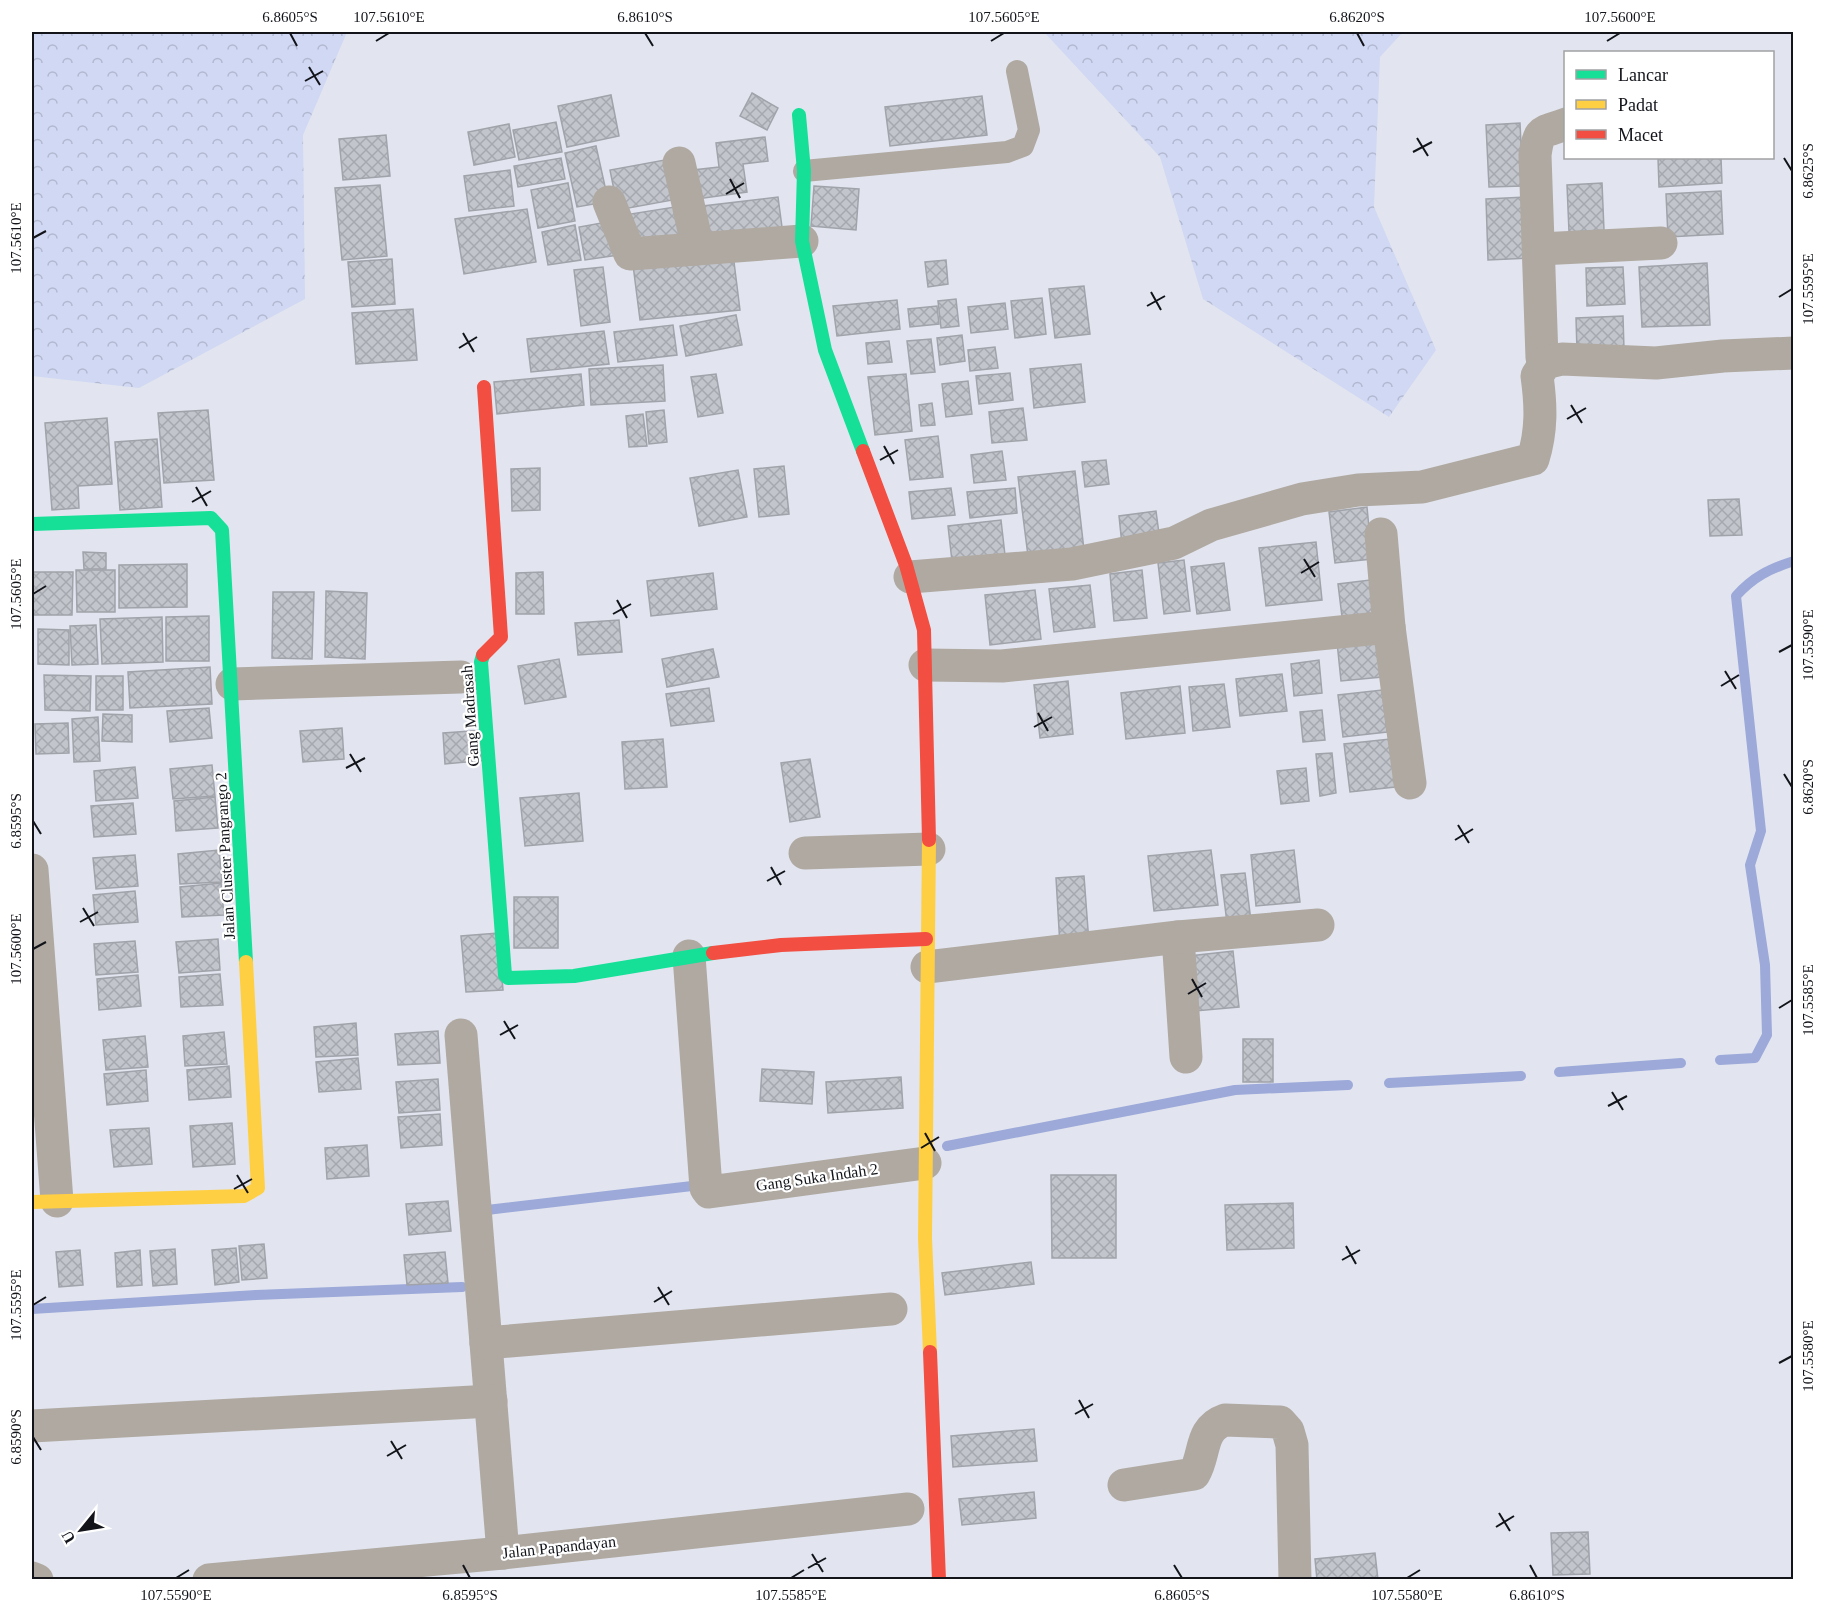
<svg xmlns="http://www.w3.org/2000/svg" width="1825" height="1611" font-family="'Times New Roman',serif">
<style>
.forest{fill:url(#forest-crowns)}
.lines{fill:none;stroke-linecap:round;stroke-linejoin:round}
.stream{stroke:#9ca9d9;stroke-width:10}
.building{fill:url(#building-cross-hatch);stroke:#a1a3aa;stroke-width:1.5}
.lane{stroke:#afa9a2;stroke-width:22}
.street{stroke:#afa9a2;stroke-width:33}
.fast{stroke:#16e098;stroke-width:14}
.slow{stroke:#ffcf43;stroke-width:14}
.jam{stroke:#f24e42;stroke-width:14}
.ticks{fill:none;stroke:#12141a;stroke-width:2}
.labels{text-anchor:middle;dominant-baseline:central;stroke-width:4.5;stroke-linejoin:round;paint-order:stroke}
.street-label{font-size:16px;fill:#12141a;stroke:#fff}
.neatline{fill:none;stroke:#12141a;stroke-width:2}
.ticks-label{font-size:15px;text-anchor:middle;fill:#12141a}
</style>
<defs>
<pattern id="forest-crowns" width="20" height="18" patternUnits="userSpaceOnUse" patternTransform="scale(1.5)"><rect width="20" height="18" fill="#d0d8f3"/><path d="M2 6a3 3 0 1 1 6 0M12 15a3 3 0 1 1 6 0" fill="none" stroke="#b2b8d0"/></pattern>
<pattern id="building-cross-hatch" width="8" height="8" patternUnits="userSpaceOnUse" patternTransform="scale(1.5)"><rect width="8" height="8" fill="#c2c5cc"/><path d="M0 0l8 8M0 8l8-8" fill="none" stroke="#a6a8af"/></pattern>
</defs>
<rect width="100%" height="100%" fill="#e2e5ef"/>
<g class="forest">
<polygon points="32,32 347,32 303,135 305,299 139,388 32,376"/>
<polygon points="1044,32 1403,32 1380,57 1374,207 1436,350 1389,417 1203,299 1160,157"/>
</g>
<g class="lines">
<g class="stream">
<path d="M1720,1060L1755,1058L1767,1035L1765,965L1750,865L1761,831L1736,596C1753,577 1769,569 1794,561"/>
<polyline points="1559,1072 1681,1063"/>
<polyline points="1389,1083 1521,1076"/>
<polyline points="947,1146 1235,1090 1348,1085"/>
<polyline points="487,1217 487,1210 692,1186"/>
<polyline points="32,1309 256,1295 462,1287"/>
</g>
</g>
<g class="building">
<polygon points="752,93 778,108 767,130 740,116"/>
<polygon points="611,95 619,136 567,147 558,106"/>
<polygon points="982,96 987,135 890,146 885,107"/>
<polygon points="556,122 562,152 519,160 513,130"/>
<polygon points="1520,123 1523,186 1489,187 1486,125"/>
<polygon points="509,124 515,157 474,165 468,132"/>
<polygon points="386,135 390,176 343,180 339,139"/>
<polygon points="765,137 768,161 743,164 747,192 697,199 693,170 719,167 716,143"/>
<polygon points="596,146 606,191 599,203 577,207 565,153"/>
<polygon points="561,158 565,179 518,187 514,166"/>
<polygon points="1658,158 1721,158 1722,183 1659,187"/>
<polygon points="670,159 678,199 618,210 610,170"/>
<polygon points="510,170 514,206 469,211 464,176"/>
<polygon points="568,183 575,221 538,228 531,190"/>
<polygon points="1602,183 1604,230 1569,232 1567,185"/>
<polygon points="380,185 387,256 342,260 335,188"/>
<polygon points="814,186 859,189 856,230 811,226"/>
<polygon points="1721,191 1723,234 1668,237 1666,194"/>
<polygon points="778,197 782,227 707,236 703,206"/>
<polygon points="1526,197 1529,258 1488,260 1486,199"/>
<polygon points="681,206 687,241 631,250 624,215"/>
<polygon points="527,209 536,262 464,274 455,219"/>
<polygon points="612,221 618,255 585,260 579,227"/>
<polygon points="575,225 581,260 548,265 542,232"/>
<polygon points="733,254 740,310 640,320 633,265"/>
<polygon points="392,259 395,304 352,307 348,262"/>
<polygon points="946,260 948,284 928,287 925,262"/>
<polygon points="1707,263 1710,325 1642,327 1639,267"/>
<polygon points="603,267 610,322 581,326 574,270"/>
<polygon points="1623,267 1625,304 1587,306 1586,268"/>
<polygon points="1084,286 1090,334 1055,338 1049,289"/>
<polygon points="1042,298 1046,334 1015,338 1011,301"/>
<polygon points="956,299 959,326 941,328 938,301"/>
<polygon points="897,300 900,329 837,336 833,306"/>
<polygon points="1005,303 1008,329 971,333 968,307"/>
<polygon points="937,306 939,324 910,327 908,309"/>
<polygon points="413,309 417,360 356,364 352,313"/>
<polygon points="736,315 742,345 686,356 680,326"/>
<polygon points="1623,316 1624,349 1577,351 1576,318"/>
<polygon points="673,325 677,355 618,362 614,332"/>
<polygon points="604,331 609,364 531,372 527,339"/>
<polygon points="962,335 965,361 940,365 937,338"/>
<polygon points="931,339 935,372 911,374 907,341"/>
<polygon points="889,341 892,362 868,364 866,343"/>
<polygon points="995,347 998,368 970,371 968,350"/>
<polygon points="1081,364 1085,402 1034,408 1030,369"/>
<polygon points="663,365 665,401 591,405 589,369"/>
<polygon points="1010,373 1013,400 979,404 976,376"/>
<polygon points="581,374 584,405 497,414 494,382"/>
<polygon points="716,374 723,413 698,417 691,377"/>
<polygon points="906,374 912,431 875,435 868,377"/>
<polygon points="968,381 972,414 946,417 942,384"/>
<polygon points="932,403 935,425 921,426 919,405"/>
<polygon points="1023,408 1027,440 992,443 989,412"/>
<polygon points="208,410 214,480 164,483 158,413"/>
<polygon points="664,410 667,442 649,444 646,412"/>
<polygon points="643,414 647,446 629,447 626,416"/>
<polygon points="107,418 112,484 78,486 79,508 52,510 45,423"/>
<polygon points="938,436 943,477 910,480 905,440"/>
<polygon points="157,439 162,507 120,510 115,442"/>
<polygon points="1002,451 1006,480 974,483 971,455"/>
<polygon points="1106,460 1109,484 1085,487 1082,462"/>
<polygon points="784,466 789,514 759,517 754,469"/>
<polygon points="540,468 540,510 512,511 511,469"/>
<polygon points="738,470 747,517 699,526 690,478"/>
<polygon points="1075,471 1084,550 1028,556 1018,477"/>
<polygon points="951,488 955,515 912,519 909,492"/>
<polygon points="1015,488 1017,513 970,518 967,492"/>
<polygon points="1739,499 1742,535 1710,536 1708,500"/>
<polygon points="1367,507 1372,559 1335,563 1329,512"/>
<polygon points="1156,511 1160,541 1122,545 1119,516"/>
<polygon points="1001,520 1006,564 953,570 948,526"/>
<polygon points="1316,542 1322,600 1266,606 1259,548"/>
<polygon points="83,552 106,553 106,569 84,569"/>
<polygon points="1184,560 1190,611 1164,614 1158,563"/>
<polygon points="1224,563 1230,610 1197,614 1191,567"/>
<polygon points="187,564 187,607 119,608 119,565"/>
<polygon points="76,570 115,570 115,612 77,612"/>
<polygon points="1142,570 1147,618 1114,621 1110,574"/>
<polygon points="32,572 73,572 72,615 32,615"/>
<polygon points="543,572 544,614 516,614 516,573"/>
<polygon points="713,573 717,609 651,616 647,581"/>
<polygon points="1370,580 1375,613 1342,617 1338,584"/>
<polygon points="1090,585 1095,627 1054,632 1049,589"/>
<polygon points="1035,590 1041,639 990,645 985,595"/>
<polygon points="326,591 367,593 365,659 325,657"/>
<polygon points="273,592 314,592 312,659 272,658"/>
<polygon points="209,616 209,661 166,661 166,617"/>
<polygon points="162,617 163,662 102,664 100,619"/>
<polygon points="619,620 622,652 578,655 575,623"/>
<polygon points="96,625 98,664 72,665 70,626"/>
<polygon points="38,629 69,630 69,665 38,664"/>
<polygon points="1378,637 1382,677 1341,681 1337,642"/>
<polygon points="713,649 719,677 667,687 662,659"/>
<polygon points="559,659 566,697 525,704 518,666"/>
<polygon points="1319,660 1322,693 1294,696 1291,664"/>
<polygon points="210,667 212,704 130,708 128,672"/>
<polygon points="1282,674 1287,711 1240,716 1236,679"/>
<polygon points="44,675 91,676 90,711 45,710"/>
<rect x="96" y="676" width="27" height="34"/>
<polygon points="1068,681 1073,734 1040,738 1034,685"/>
<polygon points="1224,684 1230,727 1193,731 1189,687"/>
<polygon points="1180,686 1185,733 1126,739 1121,693"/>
<polygon points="709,688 714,721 671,726 666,694"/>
<polygon points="1382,690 1387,732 1343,737 1338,695"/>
<polygon points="209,708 212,738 170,742 167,711"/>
<polygon points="1322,710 1325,740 1303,742 1300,712"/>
<polygon points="103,714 132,715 132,742 102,741"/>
<polygon points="98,717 100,761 74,762 72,719"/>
<polygon points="68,723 69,753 36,754 35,724"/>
<polygon points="342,728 344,759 303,762 300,731"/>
<polygon points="485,730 487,760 445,764 443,733"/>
<polygon points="663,739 667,787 625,789 622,742"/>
<polygon points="1390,739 1395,787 1350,792 1344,744"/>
<polygon points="1332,753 1336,793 1320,796 1316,754"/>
<polygon points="810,759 820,817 790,822 781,763"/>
<polygon points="212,765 215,796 173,799 170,769"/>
<polygon points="135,767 138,798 96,801 94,771"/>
<polygon points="1306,768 1309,801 1281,804 1277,771"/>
<polygon points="579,793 583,841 525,846 520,798"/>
<polygon points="215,797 218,828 176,831 174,801"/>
<polygon points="133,803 136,834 94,837 91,806"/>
<polygon points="219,850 222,882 180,884 178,854"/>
<polygon points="1211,850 1218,905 1154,911 1148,856"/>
<polygon points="1294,850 1300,902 1256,906 1251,855"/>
<polygon points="135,855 138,886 96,889 93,858"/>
<polygon points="1245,873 1251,921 1227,923 1221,875"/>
<polygon points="1084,876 1089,943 1060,946 1056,878"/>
<polygon points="221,883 224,915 182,917 180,887"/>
<polygon points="135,891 138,922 96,925 93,895"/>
<rect x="514" y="897" width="44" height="51"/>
<polygon points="498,933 503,990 466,992 461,936"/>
<polygon points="218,939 220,970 179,973 176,942"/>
<polygon points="135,941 138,972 96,975 94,944"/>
<polygon points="1233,951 1239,1007 1195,1011 1189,956"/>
<polygon points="220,974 223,1005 181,1007 179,977"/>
<polygon points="138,975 141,1006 99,1010 97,979"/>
<polygon points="356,1023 358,1055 316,1057 314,1027"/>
<polygon points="438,1031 440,1063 398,1065 395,1034"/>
<polygon points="224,1032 227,1064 185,1066 183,1036"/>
<polygon points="145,1036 148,1067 106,1070 103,1040"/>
<rect x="1243" y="1039" width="30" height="43"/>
<polygon points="358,1058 361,1089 319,1092 316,1062"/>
<polygon points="229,1066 231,1097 189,1100 187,1070"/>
<polygon points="762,1069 814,1072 812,1104 760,1101"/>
<polygon points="146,1070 148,1101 107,1105 104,1074"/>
<polygon points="901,1077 903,1108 828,1113 826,1082"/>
<polygon points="438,1079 440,1110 399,1113 396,1082"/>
<polygon points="440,1114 442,1145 401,1148 398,1117"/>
<polygon points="232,1123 235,1164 193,1167 190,1126"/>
<polygon points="149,1128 152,1164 114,1167 110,1130"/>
<polygon points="367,1145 369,1176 327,1179 325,1148"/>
<polygon points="1051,1175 1116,1175 1116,1258 1052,1258"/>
<polygon points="448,1201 451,1231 409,1235 406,1204"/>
<polygon points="1293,1203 1294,1248 1227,1250 1225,1205"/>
<polygon points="264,1244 267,1278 242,1280 239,1246"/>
<polygon points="236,1248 239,1282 215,1285 212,1250"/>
<polygon points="175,1249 177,1284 153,1286 150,1251"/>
<polygon points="80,1250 83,1285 59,1287 56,1252"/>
<polygon points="140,1250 142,1285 117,1287 115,1253"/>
<polygon points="445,1252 448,1283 407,1285 404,1255"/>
<polygon points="1031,1262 1034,1284 945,1295 942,1273"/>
<polygon points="1034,1429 1037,1461 953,1467 951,1436"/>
<polygon points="1034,1492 1036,1518 962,1525 959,1499"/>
<polygon points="1588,1532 1590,1574 1553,1575 1551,1533"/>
<polygon points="1375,1553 1378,1580 1317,1580 1315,1559"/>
</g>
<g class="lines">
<polyline class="lane" points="804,171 1007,152 1023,146 1029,130 1017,71"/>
<g class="street">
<polyline points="679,163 698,249"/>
<polyline points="609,202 630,254 802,241"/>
<polyline points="1539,249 1661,243"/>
<path d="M1545,363L1542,358L1535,155C1539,127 1543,133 1566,124"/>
<path d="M910,577L1072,564L1174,543L1211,525L1302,499L1358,490L1422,487L1533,459C1542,430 1541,405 1537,376L1545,363L1562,359L1656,363L1723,356L1794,353"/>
<polyline points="1389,627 1410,783"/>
<polyline points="925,665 1002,666 1389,627 1381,534"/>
<polyline points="232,684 461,677"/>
<polyline points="805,853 929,849"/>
<polyline points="32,870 57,1201"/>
<polyline points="1178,937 1186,1057"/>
<polyline points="689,956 706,1188 709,1192 925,1163"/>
<polyline points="927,967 1178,937 1318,925"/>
<polyline points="461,1035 503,1553"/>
<polyline points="486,1343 891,1309"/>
<polyline points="32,1426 491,1401"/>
<path d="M1124,1485L1194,1474C1206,1454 1199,1429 1225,1420L1280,1422L1288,1431L1292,1445L1295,1580"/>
<polyline points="32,1578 37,1580"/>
<polyline points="209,1580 503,1553 908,1509"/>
</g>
<g class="fast">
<polyline points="799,115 804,171 802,241 825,350 863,451"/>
<polyline points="32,524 211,518 222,530 246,962"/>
<polyline points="483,655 481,662 505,975 508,978 574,976 713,953"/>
</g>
<g class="slow">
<polyline points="929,840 925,1238 930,1352"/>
<polyline points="32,1202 244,1196 258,1188 246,962"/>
</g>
<g class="jam">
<polyline points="863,451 906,565 924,630 929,840"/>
<polyline points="483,655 501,637 484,387"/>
<polyline points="713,953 781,945 926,939"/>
<polyline points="930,1352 939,1580"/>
</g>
</g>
<path class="ticks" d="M290,33L297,46M645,33L653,46M1357,33L1364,46M376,41L389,33M991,41L1004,33M1607,41L1620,33M309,67L320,85M305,81L323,71M1417,138L1428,156M1413,152L1432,142M1784,158L1792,171M730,179L740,198M726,194L744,183M33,238L46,231M1151,292L1161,310M1779,297L1792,289M1147,306L1165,296M463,333L474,352M459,348L477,337M1571,405L1582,423M1567,419L1586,408M884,446L894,464M880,460L898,450M196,487L207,506M192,502L211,491M1304,559L1315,577M1301,573L1319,562M33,594L46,586M617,600L627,618M613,614L631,604M1779,652L1792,645M1725,671L1736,689M1721,686L1739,675M1038,713L1048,731M1034,727L1052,717M350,754L361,772M346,768L365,758M1784,774L1792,787M33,821L41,834M1458,825L1469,843M1455,840L1473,829M771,867L781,885M767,881L785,871M83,908L94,926M80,922L98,912M33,949L46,942M1192,979L1202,997M1188,994L1206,983M1779,1008L1792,1000M504,1021L515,1039M500,1035L518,1025M1612,1092L1623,1110M1608,1106L1627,1096M925,1133L935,1151M921,1148L939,1137M237,1175L248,1193M234,1189L252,1179M1346,1246L1356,1264M1342,1260L1360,1250M658,1287L669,1305M654,1302L672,1291M33,1305L46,1297M1779,1363L1792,1356M1079,1400L1089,1418M1075,1414L1093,1404M33,1437L41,1450M391,1441L402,1459M387,1456L406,1445M1499,1513L1510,1531M1496,1527L1514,1516M812,1554L823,1572M463,1565L470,1578M1174,1565L1182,1578M1530,1565L1537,1578M808,1568L826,1558M176,1578L189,1570M791,1578L804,1570M1407,1578L1420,1570"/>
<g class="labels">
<g class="street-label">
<text transform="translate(470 716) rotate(-94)">Gang Madrasah</text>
<text transform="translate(225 856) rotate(-93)">Jalan Cluster Pangrango 2</text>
<text transform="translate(817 1177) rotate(-8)">Gang Suka Indah 2</text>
<text transform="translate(559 1547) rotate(-6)">Jalan Papandayan</text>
</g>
</g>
<rect width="1825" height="1611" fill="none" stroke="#ffffff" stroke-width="66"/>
<rect x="1564" y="51" width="210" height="108" fill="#ffffff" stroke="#a0a1a3" stroke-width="1.5"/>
<rect x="1576" y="70" width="30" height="9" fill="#16e098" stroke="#a0a1a3" stroke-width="1.5"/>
<text x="1618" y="81" font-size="18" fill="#12141a">Lancar</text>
<rect x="1576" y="100" width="30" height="9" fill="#ffcf43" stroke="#a0a1a3" stroke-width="1.5"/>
<text x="1618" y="111" font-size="18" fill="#12141a">Padat</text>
<rect x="1576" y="130" width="30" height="9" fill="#f24e42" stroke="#a0a1a3" stroke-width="1.5"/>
<text x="1618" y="141" font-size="18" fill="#12141a">Macet</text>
<g transform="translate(81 1530) rotate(240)" stroke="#ffffff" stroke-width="4.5" paint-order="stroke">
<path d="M0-4.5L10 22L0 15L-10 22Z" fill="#12141a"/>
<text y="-9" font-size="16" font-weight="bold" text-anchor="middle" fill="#12141a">U</text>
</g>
<rect x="33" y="33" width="1759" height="1545" class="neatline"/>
<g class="ticks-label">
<text x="290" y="22">6.8605°S</text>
<text x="389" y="22">107.5610°E</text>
<text x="645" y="22">6.8610°S</text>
<text x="1004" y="22">107.5605°E</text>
<text x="1357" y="22">6.8620°S</text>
<text x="1620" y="22">107.5600°E</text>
<text transform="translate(1808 171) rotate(-90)" y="5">6.8625°S</text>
<text transform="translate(16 238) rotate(-90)" y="5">107.5610°E</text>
<text transform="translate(1808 289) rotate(-90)" y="5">107.5595°E</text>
<text transform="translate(16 594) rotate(-90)" y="5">107.5605°E</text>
<text transform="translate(1808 645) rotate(-90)" y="5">107.5590°E</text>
<text transform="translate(1808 787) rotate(-90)" y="5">6.8620°S</text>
<text transform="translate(16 821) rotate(-90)" y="5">6.8595°S</text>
<text transform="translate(16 949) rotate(-90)" y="5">107.5600°E</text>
<text transform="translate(1808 1000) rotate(-90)" y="5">107.5585°E</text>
<text transform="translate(16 1305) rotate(-90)" y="5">107.5595°E</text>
<text transform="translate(1808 1356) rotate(-90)" y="5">107.5580°E</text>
<text transform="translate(16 1437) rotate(-90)" y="5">6.8590°S</text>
<text x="176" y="1600">107.5590°E</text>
<text x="470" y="1600">6.8595°S</text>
<text x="791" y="1600">107.5585°E</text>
<text x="1182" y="1600">6.8605°S</text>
<text x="1407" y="1600">107.5580°E</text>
<text x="1537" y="1600">6.8610°S</text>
</g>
</svg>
